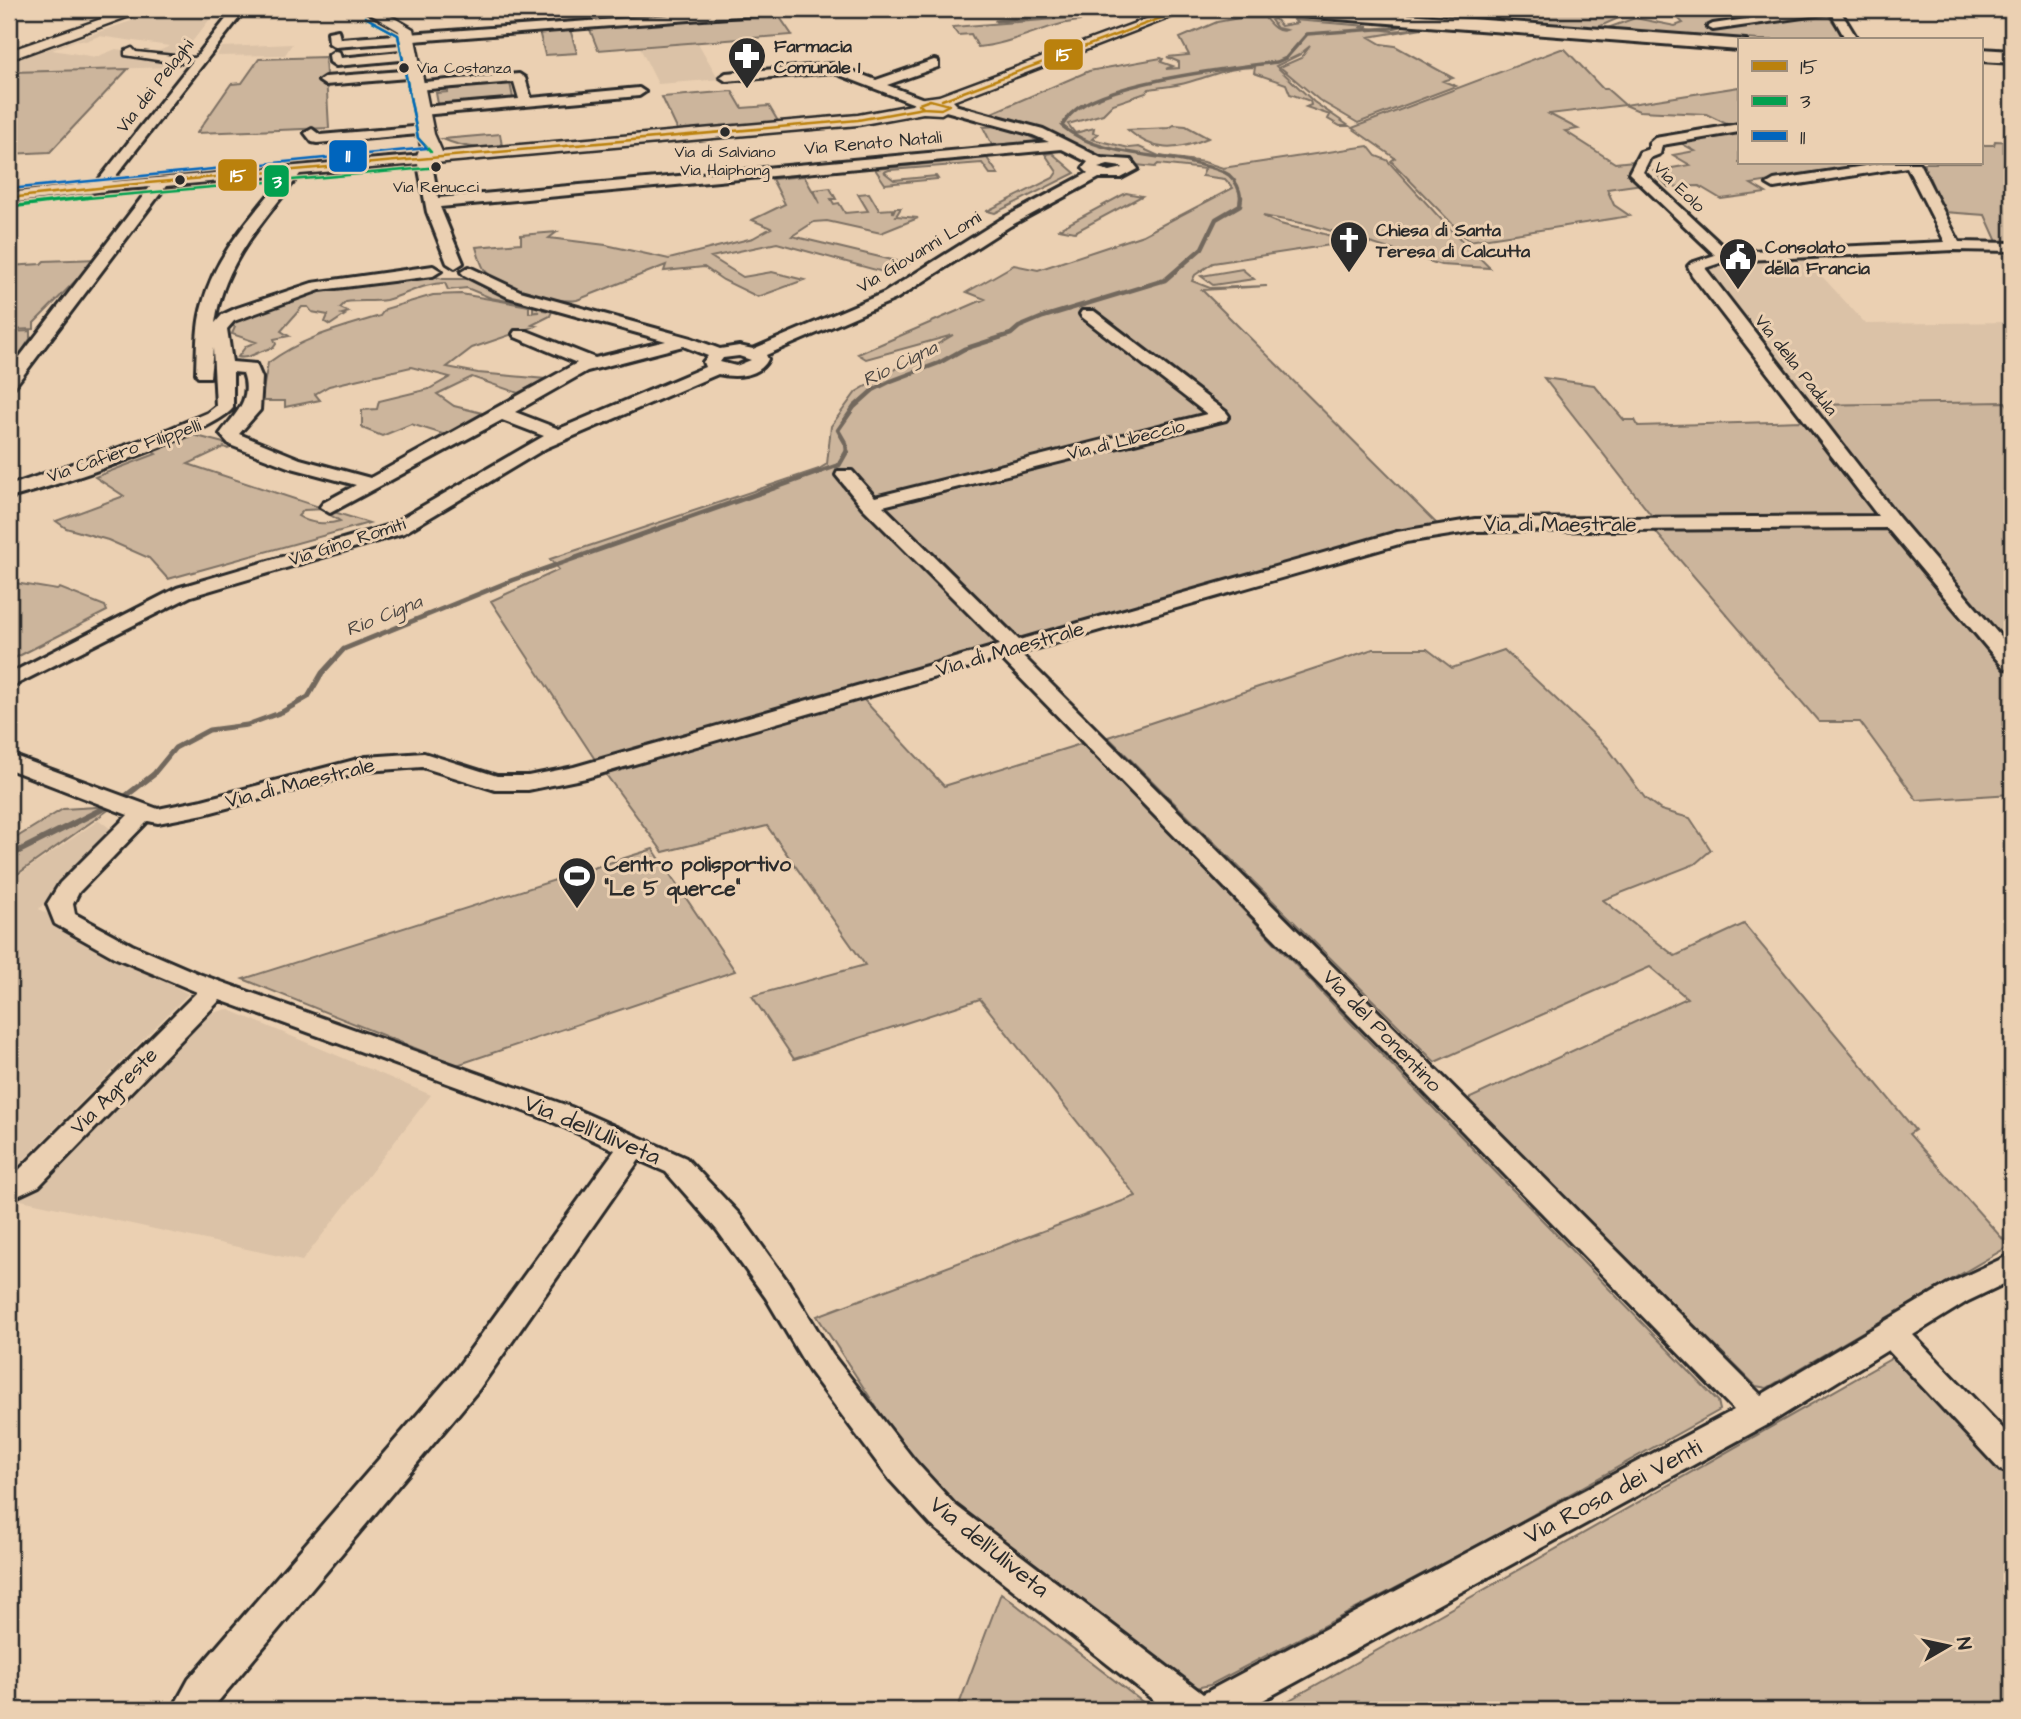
<svg xmlns="http://www.w3.org/2000/svg" width="2021" height="1719" font-family="'Architects Daughter',sans-serif">
<style>
.built{fill:#dbc2a7;fill-rule:evenodd}
.green{fill:#ccb59c;stroke:#7c7064;stroke-width:2}
.lines{fill:none;stroke-linecap:round;stroke-linejoin:round}
.stream-far3{stroke:#72685d;stroke-width:3.5}
.stream-far2{stroke:#72685d;stroke-width:4.5}
.stream-far1{stroke:#72685d;stroke-width:5}
.stream{stroke:#72685d;stroke-width:6}
.pedestrian-casing{stroke:#2b2b2b;stroke-width:5}
.minor-casing{stroke:#2b2b2b;stroke-width:6}
.tertiary-casing{stroke:#2b2b2b;stroke-width:5}
.trunk-casing{stroke:#2b2b2b;stroke-width:6}
.pedestrian{fill:#ebd0b2;fill-rule:evenodd}
.minor{fill:#ebd0b2;fill-rule:evenodd}
.tertiary{fill:#ebd0b2;fill-rule:evenodd}
.trunk{fill:#ebd0b2;fill-rule:evenodd}
.bus-1-far1-casing{stroke:#ebd0b2;stroke-width:5}
.bus-1-casing{stroke:#ebd0b2;stroke-width:7}
.bus-2-far1-casing{stroke:#ebd0b2;stroke-width:5}
.bus-2-casing{stroke:#ebd0b2;stroke-width:7}
.bus-3-casing{stroke:#ebd0b2;stroke-width:5}
.bus-1-far1{stroke:#ba810d;stroke-width:2.5}
.bus-1{stroke:#ba810d;stroke-width:3.5}
.bus-2-far1{stroke:#02a04f;stroke-width:2.5}
.bus-2{stroke:#02a04f;stroke-width:3.5}
.bus-3{stroke:#0065bd;stroke-width:2.5}
.bus-dot{fill:#2b2b2b;stroke:#ebd0b2;stroke-width:2.5}
.labels{text-anchor:middle;dominant-baseline:central;stroke-width:6;stroke-linejoin:round;paint-order:stroke}
.far-bus-label{font-size:16px;fill:#2b2b2b;stroke:#ebd0b2}
.far-poi-label{font-size:18px;font-weight:bold;fill:#2b2b2b;stroke:#ebd0b2;text-anchor:start}
.far-street-label{font-size:18px;fill:#2b2b2b;stroke:#ebd0b2}
.far-water-label{font-size:19px;font-style:italic;fill:#494440;stroke:#ebd0b2}
.street-label{font-size:21px;fill:#2b2b2b;stroke:#ebd0b2}
.poi-label{font-size:21px;font-weight:bold;fill:#2b2b2b;stroke:#ebd0b2;text-anchor:start}
.near-street-label{font-size:24px;fill:#2b2b2b;stroke:#ebd0b2}
.line-badge{stroke:#ebd0b2;stroke-width:2.5}
.badge-label{font-size:19px;text-anchor:middle;font-weight:bold;fill:#fff}
</style>
<rect width="100%" height="100%" fill="#ebd0b2"/>
<filter id="ink" filterUnits="userSpaceOnUse"><feTurbulence type="fractalNoise" baseFrequency=".0143" numOctaves="2"/><feDisplacementMap in="SourceGraphic" scale="14" xChannelSelector="R" yChannelSelector="G"/><feConvolveMatrix kernelMatrix="1 2 1 2 8 2 1 2 1" color-interpolation-filters="sRGB"/></filter>
<g filter="url(#ink)">
<g class="built">
<path d="M167,9H192L188,16L210,15L218,9L172,67L9,72V62ZM99,36L169,46H170L152,54L116,49L96,57L52,50L77,40L86,41Z"/>
<polygon points="698,43 717,76 724,79 658,84 640,48"/>
<polygon points="292,44 285,55 216,56 222,47"/>
<polygon points="1806,259 1866,324 2012,322 2012,410 2005,402 1809,405 1705,271 1710,265 1723,262"/>
<polygon points="99,820 112,830 39,909 188,994 9,1175 9,882"/>
<polygon points="227,1009 431,1095 302,1261 12,1198 192,1019"/>
</g>
<g class="green">
<polygon points="1466,9 1606,9 1621,17 1596,28 1460,18"/>
<polygon points="1649,9 1726,9 1756,20 1825,11 1846,40 1760,40 1605,29 1635,18 1675,26 1683,23 1676,16"/>
<polygon points="777,13 792,35 598,50 589,27"/>
<path d="M1082,17L1080,21C1045,24 1014,44 978,47L971,34L958,35L952,27Z"/>
<path d="M1239,18H1265C1271,25 1277,33 1286,30L1277,28L1271,20L1275,19L1281,26L1297,23L1294,20L1368,26L1360,27L1392,31L1422,28L1369,37L1381,44L1395,46L1453,78L1443,81L1456,86L1358,123L1319,100L1280,67L1301,58L1310,46L1299,55L1276,66L1314,102L1349,126H1340L1328,119L1330,115L1306,107L1311,105L1310,101L1290,94L1286,84L1254,73L1255,67C1230,67 1211,76 1189,82C1176,86 1162,87 1149,89L1146,93L1113,104L1103,114L1068,124L1075,133L1094,128L1093,133L1098,134L1092,139L1129,148L1139,147L1159,156L1204,162L1223,168L1368,146L1376,156L1387,160L1450,229L1490,268L1441,265L1312,225L1263,216C1285,231 1321,227 1344,243L1213,263L1195,275L1192,281L1210,288L1267,286L1202,290L1437,524L992,651L999,659L863,699L944,786L1084,743L1350,1022L1718,1401L1720,1410L1484,1542L1210,1685L1186,1690L991,1540L912,1462L817,1316L1136,1196L980,999L794,1059L752,996L865,965L767,826L663,852L596,761L491,601L559,570L550,559L819,469L827,464L831,426L856,392L953,335L866,359L858,354L985,299L967,292L1014,265L1038,270L1143,235L1233,188L1225,179L1202,176L1205,169L1158,164L1155,167L1136,165L1124,159L1104,158L1034,127L989,114L1089,71L1161,58L1163,59L1161,62L1173,66L1166,69L1179,68V62L1167,57L1189,55L1180,38L1217,22Z"/>
<polygon points="570,29 577,53 545,55 539,31"/>
<polygon points="1561,49 1565,49 1603,89 1607,89 1625,105 1739,87 1739,163 1887,163 1751,184 1766,193 1721,199 1699,186 1668,187 1654,171 1690,165 1673,155 1695,151 1670,137 1731,126 1706,114 1639,111 1625,105 1549,114 1578,129 1565,131 1615,163 1644,160 1641,173 1649,183 1607,189 1614,205 1630,216 1469,241 1391,161 1395,158 1352,128"/>
<polygon points="325,57 329,128 197,133 231,84 242,83 259,59"/>
<polygon points="128,69 50,152 9,154 9,75 11,72"/>
<polygon points="510,83 513,98 438,104 436,93 448,92 448,87"/>
<polygon points="732,91 742,108 769,106 779,123 678,131 662,97"/>
<path d="M1174,125L1186,126L1208,138C1175,152 1153,152 1128,130L1169,128Z"/>
<polygon points="997,126 1022,132 1039,142 992,145 983,127"/>
<path d="M500,134L502,146C481,149 463,148 443,139Z"/>
<polygon points="1995,141 2012,142 2012,244 1998,244 1985,215 1944,212 1923,163 1981,163 1981,145 1994,145"/>
<polygon points="1052,153 1075,173 995,213 987,211 1053,178 1057,172 1045,154"/>
<polygon points="987,158 998,174 990,174 982,163 889,170 884,172 894,180 936,176 938,179 885,184 875,169"/>
<path d="M804,176L820,204L814,190L830,188L836,199H831L834,204L839,203L845,213L868,211L858,194L869,193L879,210L893,209V213L895,208H901L896,216L918,218L881,233L827,221L814,222L792,236L909,264L894,275L777,243L711,257L743,277L772,272L804,280L758,297L723,280L704,267L664,271L666,265L577,300C556,304 494,286 484,269C480,262 478,254 476,247L521,243V235L557,232L549,238L606,245L669,259L753,238L771,228L752,220L785,204L772,179Z"/>
<polygon points="1126,193 1142,196 1075,232 1059,229"/>
<polygon points="97,259 34,323 34,329 9,330 9,266 41,264 44,261"/>
<polygon points="1242,269 1254,279 1213,285 1201,276"/>
<path d="M428,275L443,279H477L543,305V310L552,311L550,316L532,325L536,326L472,348L447,367L478,373L546,379L518,393L472,377L437,394L454,406L486,414L449,436L411,424L382,436L362,428V410L377,409L379,401L429,389L450,377L411,367L329,386L315,394L320,400L285,407V401H261L268,363C303,337 340,328 380,316L385,309L433,295L461,294L529,306V313L539,312L533,311V306L491,298L467,288L448,290L445,283C424,283 406,295 386,300C372,302 359,300 346,302L340,308L349,312L342,314L345,315L330,325L325,322L328,315L312,312L308,307H302L281,331L289,336L274,339L276,344L273,348C260,349 250,360 238,357L246,346L256,342L232,334L235,327L230,325V321L324,288Z"/>
<polygon points="30,331 30,339 9,371 9,332"/>
<polygon points="1544,378 1594,385 1624,420 1635,420 1638,426 1802,421 1878,515 1872,518 1655,520"/>
<polygon points="2005,402 2012,410 2012,794 1917,800 1860,722 1819,722 1654,530 1905,525 1809,405"/>
<path d="M193,435L235,446L228,449L224,447L188,464L325,509L304,510L298,516C310,524 327,525 340,521L327,513L331,511L369,523L168,579L149,558L108,540L66,528L56,521L124,496L95,477L156,454L149,449Z"/>
<polygon points="9,582 57,590 60,588 105,606 107,611 9,661"/>
<polygon points="1373,649 1427,649 1452,668 1504,650 1607,747 1645,798 1661,810 1690,818 1711,850 1695,864 1603,900 1675,956 1744,924 1915,1130 1909,1134 2009,1246 1767,1388 1756,1386 1466,1100 1687,998 1650,967 1435,1062 1108,737"/>
<polygon points="114,806 9,880 9,842 63,809"/>
<polygon points="653,849 735,971 457,1065 243,979"/>
<polygon points="1896,1356 2012,1478 2012,1710 1272,1710"/>
<polygon points="1001,1593 1153,1710 957,1710"/>
</g>
<g class="lines">
<g class="stream-far3">
<polyline points="1437,17 1454,9"/>
<polyline points="996,21 1094,14"/>
<path d="M1241,199C1240,190 1236,181 1229,175C1219,168 1204,166 1192,163C1150,153 1097,155 1062,126C1065,122 1068,116 1072,113C1103,82 1231,68 1277,62L1286,58L1307,34L1391,28L1418,22"/>
</g>
<polyline class="stream-far2" points="847,452 846,444 838,430 854,407 873,390 891,381 939,363 964,349 1011,334 1019,327 1043,317 1165,280 1202,248 1216,219 1240,205 1241,197"/>
<polyline class="stream-far1" points="152,776 175,748 209,730 247,725 282,712 308,697 322,673 344,649 513,580 839,465 847,451"/>
<polyline class="stream" points="9,856 122,799 153,775"/>
<defs>
<polygon id="pedestrian" points="132,48 136,52 203,59 177,63 125,55 125,51"/>
<g id="minor">
<path d="M234,9H246L111,182L424,155L431,159L438,198L1049,142L1033,135L942,110L941,107L947,103L1043,129L1101,158L1131,160L1138,169L1121,178H1099L1010,226L896,299L766,355L768,359C760,377 735,378 718,374L546,448L404,533L191,596L9,688V674L177,588L390,525L544,436L502,420L330,513L320,507L323,503L356,485L288,467L230,445L220,434C234,415 253,400 243,373L233,372V408C213,434 47,489 9,498V486L153,436L207,413L216,406L213,348L210,377H198L196,373C197,350 196,325 203,303C216,253 254,214 285,175L166,186L15,386L9,387V371L150,187L100,191L93,187ZM1062,149L1088,162L1083,168L1088,173L1000,220L884,293L753,349L739,346L720,349L691,338L520,291L469,267L461,272L464,275L508,297L666,341L595,358L527,331H515L513,334L515,337L577,363L370,478L300,459L239,434L260,410L262,378L256,364L232,362L227,329L234,321L320,290L433,276L441,271L433,266L312,283L237,308L222,315L215,323C223,263 265,219 300,174L418,164L427,212L447,263L455,268L463,263L440,207ZM1108,165L1122,167L1123,168L1110,171L1098,168ZM683,346L708,356L703,362L705,367L559,429L515,412L587,371ZM739,356L751,360L736,366L720,362L723,358Z"/>
<polygon points="753,9 801,9 795,12 335,47 329,43 328,32 338,30 340,39"/>
<polygon points="1038,9 1087,9 1066,15"/>
<polygon points="1812,9 1839,9 1858,40 1846,40 1831,13 1713,30 1707,27 1713,24"/>
<polygon points="335,51 339,52 341,58 411,51 417,55 411,59 336,66 330,62 329,55"/>
<polygon points="934,60 938,61 938,67 887,85 924,99 926,102 920,106 832,72 726,81 720,77 726,73 833,64 876,80"/>
<polygon points="415,70 421,74 419,77 325,85 319,81 325,77"/>
<polygon points="519,74 525,78 531,98 639,88 645,92 639,96 422,115 416,111 422,107 519,99 514,82 417,90 413,89 413,83"/>
<path d="M1739,124V132L1662,145L1660,154L1650,158L1643,172L1729,252L1945,242L1907,167L1774,188L1767,184L1774,180L1884,163H1919L1959,242L2012,243V251L1954,250L1726,261L1705,268L1899,518L2012,650V669L2004,668L1887,528L1475,531L1406,542L1020,653L1761,1395L1946,1285L2012,1254V1280L1968,1301L1913,1335L2012,1438V1474L2000,1470L1888,1350L1770,1423L1245,1710H1166L931,1525L890,1480L810,1372L766,1298L717,1230L666,1172L639,1160L479,1389L211,1710H172L189,1679L455,1371L615,1150L551,1121L220,1000L39,1186L9,1200V1176L19,1170L197,992L114,957L55,924L47,904L60,883L128,815L9,769V754L158,809L202,800L366,757L424,753L497,776H528L574,767L1000,645L863,508L836,475L838,471H852L875,497L1207,414L1082,317L1080,314L1082,311H1094L1226,412L1229,416L1226,420L883,506L1019,640L1397,532L1475,519L1878,516L1692,275L1688,266L1691,263L1715,255L1629,173L1640,152L1649,149V143L1655,138ZM1001,658L1734,1410L1203,1694L955,1505L914,1460L832,1354L788,1282L739,1214L686,1158L571,1107L199,974L132,945L75,914L73,904L79,892L148,821L158,823L204,814L367,771L422,767L495,790H528L586,778Z"/>
<polygon points="425,126 432,130 430,133 317,143 312,142 305,133 312,129 320,135"/>
</g>
<g id="tertiary">
<polygon points="130,9 149,9 9,60 9,51"/>
<polygon points="362,9 379,9 413,29 434,134 442,152 858,115 912,105 917,99 939,96 1173,9 1192,9 953,101 957,105 941,114 923,113 858,125 424,164 416,159 421,146 399,31"/>
<polygon points="100,182 106,183 109,187 106,191 9,203 9,193"/>
</g>
<g id="trunk">
<polygon points="1263,9 1340,9 1746,40 1739,40 1739,50 1272,14"/>
<polygon points="1981,49 2012,51 2012,63 1981,61"/>
</g>
</defs>
<use href="#pedestrian" class="pedestrian-casing"/>
<use href="#minor" class="minor-casing"/>
<use href="#tertiary" class="tertiary-casing"/>
<use href="#trunk" class="trunk-casing"/>
<use href="#pedestrian" class="pedestrian"/>
<use href="#minor" class="minor"/>
<use href="#tertiary" class="tertiary"/>
<use href="#trunk" class="trunk"/>
<defs>
<g id="bus-1-far1">
<polygon points="930,100 949,105 941,109 923,108 919,104"/>
<polyline points="942,100 1185,9"/>
<polyline points="9,198 125,185 858,120 923,108"/>
</g>
<polyline id="bus-1" points="9,198 15,197"/>
<g id="bus-2-far1">
<polyline points="365,17 398,35 418,138 431,152"/>
<polyline points="76,199 439,167"/>
</g>
<polyline id="bus-2" points="10,207 90,197"/>
<polyline id="bus-3" points="9,189 427,148 418,138 398,35 365,17"/>
</defs>
<use href="#bus-1-far1" class="bus-1-far1-casing"/>
<use href="#bus-1" class="bus-1-casing"/>
<use href="#bus-2-far1" class="bus-2-far1-casing"/>
<use href="#bus-2" class="bus-2-casing"/>
<use href="#bus-3" class="bus-3-casing"/>
<use href="#bus-1-far1" class="bus-1-far1"/>
<use href="#bus-1" class="bus-1"/>
<use href="#bus-2-far1" class="bus-2-far1"/>
<use href="#bus-2" class="bus-2"/>
<use href="#bus-3" class="bus-3"/>
</g>
</g>
<defs>
<symbol id="pharmacy-pin" viewBox="-11 -11 22 30"><path d="M0 17L-7.5 6A9.5 9.5 0 1 1 7.5 6Z" fill="#2b2b2b" stroke="#ebd0b2"/><path d="M-2-6h4v4h4v4h-4v4h-4v-4h-4v-4h4Z" fill="#fff"/></symbol>
<symbol id="church-pin" viewBox="-11 -11 22 30"><path d="M0 17L-7.5 6A9.5 9.5 0 1 1 7.5 6Z" fill="#2b2b2b" stroke="#ebd0b2"/><path d="M-1.2-6h2.4v3.5h3.3v2.4h-3.3V6h-2.4V-.1h-3.3v-2.4h3.3Z" fill="#fff"/></symbol>
<symbol id="civic-pin" viewBox="-11 -11 22 30"><path d="M0 17L-7.5 6A9.5 9.5 0 1 1 7.5 6Z" fill="#2b2b2b" stroke="#ebd0b2"/><path d="M-.6-6.5H3V-4.5H.6V-3L4-1V1h2V6H-6V1h2V-1L-.6-3ZM-1.2 2.5V6h2.4V2.5Z" fill="#fff"/></symbol>
<symbol id="stadium-pin" viewBox="-11 -11 22 30"><path d="M0 17L-7.5 6A9.5 9.5 0 1 1 7.5 6Z" fill="#2b2b2b" stroke="#ebd0b2"/><path d="M0-5a6.5 5 0 1 0 0 10a6.5 5 0 1 0 0-10ZM-3.5-1.8h7v3.6h-7Z" fill="#fff"/></symbol>
</defs>
<g fill-rule="evenodd">
<use href="#pharmacy-pin" x="725" y="34" width="44" height="60"/>
<use href="#church-pin" x="1327" y="218" width="44" height="60"/>
<use href="#civic-pin" x="1716" y="235" width="44" height="60"/>
<use href="#stadium-pin" x="555" y="854" width="44" height="60"/>
</g>
<g class="bus-dot">
<circle cx="404" cy="68" r="6"/>
<circle cx="725" cy="132" r="6"/>
<circle cx="436" cy="167" r="6"/>
<circle cx="180" cy="180" r="6"/>
</g>
<g class="labels">
<g class="far-bus-label">
<text x="417" y="68" text-anchor="start">Via Costanza</text>
<text x="725" y="152">Via di Salviano<tspan x="725" dy="18">Via Haiphong</tspan></text>
<text x="436" y="187">Via Renucci</text>
</g>
<g class="far-poi-label">
<text x="774" y="46">Farmacia<tspan x="774" dy="21">Comunale 1</tspan></text>
<text x="1376" y="230">Chiesa di Santa<tspan x="1376" dy="21">Teresa di Calcutta</tspan></text>
<text x="1765" y="247">Consolato<tspan x="1765" dy="21">della Francia</tspan></text>
</g>
<g class="far-street-label">
<text transform="translate(155 86) rotate(-52)">Via dei Pelaghi</text>
<text transform="translate(873 143) rotate(-5)">Via Renato Natali</text>
<text transform="translate(1679 187) rotate(44)">Via Eolo</text>
<text transform="translate(919 252) rotate(-31)">Via Giovanni Lomi</text>
<text transform="translate(1796 365) rotate(52)">Via della Padula</text>
<text transform="translate(1126 440) rotate(-14)">Via di Libeccio</text>
<text transform="translate(124 451) rotate(-19)">Via Cafiero Filippelli</text>
<text transform="translate(347 542) rotate(-18)">Via Gino Romiti</text>
</g>
<g class="far-water-label">
<text transform="translate(900 364) rotate(-26)">Rio Cigna</text>
<text transform="translate(384 616) rotate(-22)">Rio Cigna</text>
</g>
<g class="street-label">
<text x="1560" y="524">Via di Maestrale</text>
<text transform="translate(1010 649) rotate(-16)">Via di Maestrale</text>
<text transform="translate(300 783) rotate(-14)">Via di Maestrale</text>
<text transform="translate(1382 1031) rotate(46)">Via del Ponentino</text>
<text transform="translate(114 1091) rotate(-45)">Via Agreste</text>
</g>
<g class="poi-label">
<text x="604" y="864">Centro polisportivo<tspan x="604" dy="24">“Le 5 querce”</tspan></text>
</g>
<g class="near-street-label">
<text transform="translate(592 1130) rotate(23)">Via dell'Uliveta</text>
<text transform="translate(1613 1492) rotate(-28)">Via Rosa dei Venti</text>
<text transform="translate(989 1547) rotate(39)">Via dell'Uliveta</text>
</g>
</g>
<g class="line-badge">
<rect x="1043" y="38" width="41" height="33" rx="7" fill="#ba810d"/>
<rect x="328" y="139" width="40" height="34" rx="7" fill="#0065bd"/>
<rect x="217" y="158" width="41" height="34" rx="7" fill="#ba810d"/>
<rect x="263" y="164" width="27" height="34" rx="7" fill="#02a04f"/>
</g>
<g class="badge-label">
<text x="1064" y="61">15</text>
<text x="348" y="162">11</text>
<text x="238" y="182">15</text>
<text x="277" y="188">3</text>
</g>
<rect width="2021" height="1719" fill="none" stroke="#ebd0b2" stroke-width="35"/>
<rect x="18" y="18" width="1986" height="1684" fill="none" stroke="#2b2b2b" stroke-width="2.5" filter="url(#ink)"/>
<rect x="1738" y="38" width="245" height="126" fill="#ebd0b2" stroke="#9e8e7c" stroke-width="2"/>
<rect x="1752" y="61" width="35" height="10" fill="#ba810d" stroke="#9e8e7c" stroke-width="2"/>
<text x="1800" y="74" font-size="21" fill="#2b2b2b">15</text>
<rect x="1752" y="96" width="35" height="10" fill="#02a04f" stroke="#9e8e7c" stroke-width="2"/>
<text x="1800" y="108" font-size="21" fill="#2b2b2b">3</text>
<rect x="1752" y="131" width="35" height="10" fill="#0065bd" stroke="#9e8e7c" stroke-width="2"/>
<text x="1800" y="144" font-size="21" fill="#2b2b2b">11</text>
<g transform="translate(1948 1646) rotate(81)" stroke="#ebd0b2" stroke-width="5" paint-order="stroke">
<path d="M0-5L12 26L0 18L-12 26Z" fill="#2b2b2b"/>
<text y="-10" font-size="19" font-weight="bold" text-anchor="middle" fill="#2b2b2b">N</text>
</g>
</svg>
